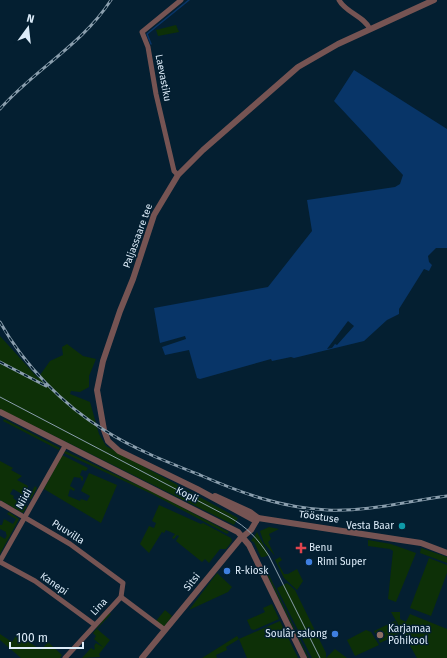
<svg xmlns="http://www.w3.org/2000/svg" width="447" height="658" font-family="'Fira Sans',sans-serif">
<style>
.green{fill:#0d3007}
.water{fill:#083568}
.pier{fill:#041f31}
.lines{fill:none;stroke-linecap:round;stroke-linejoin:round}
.stream{stroke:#083568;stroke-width:1.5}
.minor{stroke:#765453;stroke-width:5}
.tertiary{stroke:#765453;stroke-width:6}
.tram{stroke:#8a9ead;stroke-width:1}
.rail-casing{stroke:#8a9ead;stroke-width:3}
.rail{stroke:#041f31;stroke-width:1.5;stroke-dasharray:4.5;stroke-linecap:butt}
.culture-dot{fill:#0f9aa8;stroke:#041f31;stroke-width:1.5}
.health-dot{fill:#e0444e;stroke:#041f31;stroke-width:1.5}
.shop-dot{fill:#3f7fe0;stroke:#041f31;stroke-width:1.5}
.education-dot{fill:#8d6e63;stroke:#041f31;stroke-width:1.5}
.labels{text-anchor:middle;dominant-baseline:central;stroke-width:3;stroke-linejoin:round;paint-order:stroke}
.street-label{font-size:10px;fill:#ddecf9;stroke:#041f31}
.poi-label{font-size:10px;fill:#ddecf9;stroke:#041f31;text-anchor:start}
</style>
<rect width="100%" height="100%" fill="#041f31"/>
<g class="green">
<polygon points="176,25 179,32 158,36 156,30"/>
<polygon points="0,336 38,378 50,361 63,355 62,347 67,344 83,356 96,359 89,376 89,387 80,392 71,391 70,394 90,402 99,434 106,446 238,518 234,525 0,409"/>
<polygon points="4,419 60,448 59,450 3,421"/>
<polygon points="65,451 155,493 229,532 227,534 154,495 64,453"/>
<polygon points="62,455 88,468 86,471 82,470 80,475 83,477 83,481 81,480 81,478 74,477 70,486 75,489 74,491 70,489 68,496 80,501 81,499 87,501 90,496 81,491 89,473 117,485 101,523 44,489"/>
<polygon points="0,461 13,468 11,470 22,476 17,480 28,486 27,489 24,487 22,491 30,495 35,486 37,488 31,499 13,489 10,494 14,496 13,498 18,502 16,505 22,508 24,504 27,506 23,513 0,500"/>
<polygon points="159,505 201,524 203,523 231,538 232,541 226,549 220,549 209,563 205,559 202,562 176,541 179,536 177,535 174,539 172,538 175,534 166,530 164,533 162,532 149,553 140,544 149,526 154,528 156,523 152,521"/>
<polygon points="9,512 19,519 0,554 0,536 5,539 7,535 6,534 6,532 0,529 0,525 2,525 4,519 13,524 16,519 7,514"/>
<polygon points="269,527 279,529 269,534 271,539 268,542 275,556 264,543 260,531"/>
<polygon points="257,532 269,555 264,557 261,557 254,542 251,541"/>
<polygon points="368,540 391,544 416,553 396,602 388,599 393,551 390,549 368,546"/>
<polygon points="421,548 447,557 447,563 420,553"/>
<polygon points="280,557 282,560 278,563 284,574 288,574 297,569 303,581 297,590 284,578 275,560"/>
<polygon points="429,558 447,565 447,573 431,616 410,608"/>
<polygon points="265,567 309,658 308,658 264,568"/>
<polygon points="217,573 232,587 228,592 189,610"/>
<polygon points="287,583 295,590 326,653 326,658 335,649 347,658 312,658 277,588"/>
<polygon points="272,604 279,619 254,630 251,629 247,620 265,612 263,608"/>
<polygon points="165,610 172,616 164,627 156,621"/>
<polygon points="391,612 400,612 400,619 406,622 410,614 447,629 447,658 417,658"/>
<polygon points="109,613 111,614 97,629 110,640 99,654 100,657 82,658 91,648 94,650 95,648 94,646 96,643 103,647 94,639 96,636 93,633"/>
<polygon points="280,621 298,658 247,658 239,639 226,647 227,650 216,655 217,658 202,658 237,636 239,639"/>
<polygon points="395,621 401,633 380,643 374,631"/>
<polygon points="366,630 371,632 379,645 355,656 347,640"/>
<polygon points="0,634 12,642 17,634 41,650 48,642 62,655 60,658 21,658 0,640"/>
</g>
<polygon class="water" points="354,70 447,129 447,248 436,248 428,256 429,262 432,265 429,271 424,269 399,309 399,314 387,320 364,341 294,358 291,357 272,361 271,359 200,379 197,378 189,350 165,355 162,347 186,339 185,336 160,343 154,308 268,287 312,231 307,200 395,187 400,184 403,175 334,101"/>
<polygon class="pier" points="348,321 354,326 337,345 335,344 332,348 327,349"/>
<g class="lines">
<polyline class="stream" points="151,44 147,34 189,0"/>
<g class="minor">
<path d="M339,0C346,13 363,15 370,29"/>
<polyline points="178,175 174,171 156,94 148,47 142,32 181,0"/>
<polyline points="0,503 70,544 123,583 121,597 65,658"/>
<polyline points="0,561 65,446"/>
<polyline points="0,562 35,581 95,625"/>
<polyline points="121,597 165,630"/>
</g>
<g class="tertiary">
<polyline points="0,412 238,532 249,545 304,658"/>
<polyline points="215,496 250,512 258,518"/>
<polyline points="258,518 401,540 421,543 447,553"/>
<polyline points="256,521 197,489 119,451 108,441 104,430 97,390 103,361 120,311 133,279 154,215 178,175 203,150 298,67 338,44 434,0"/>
<polyline points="142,658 240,539 251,530 258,518"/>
</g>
<path class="tram" d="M0,397L229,517C247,527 258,539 269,556L320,658"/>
<defs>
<g id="rail">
<path d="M0,109C34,70 83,44 111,0"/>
<path d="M0,322C24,365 63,405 104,430C134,449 167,462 200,475C241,493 282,508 327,510C368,512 407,501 447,496"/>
<polyline points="0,362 46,386"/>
</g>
</defs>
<use href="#rail" class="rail-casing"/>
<use href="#rail" class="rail"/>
</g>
<circle class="culture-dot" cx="402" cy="526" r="4"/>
<path class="health-dot" d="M299 542h4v4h4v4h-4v4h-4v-4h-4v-4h4z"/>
<g class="shop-dot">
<circle cx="309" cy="562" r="4"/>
<circle cx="227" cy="571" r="4"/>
<circle cx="335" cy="634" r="4"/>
</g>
<circle class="education-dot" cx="380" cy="635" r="4"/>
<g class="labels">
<g class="street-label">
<text transform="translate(163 78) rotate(79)">Laevastiku</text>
<text transform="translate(138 236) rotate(-70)">Paljassaare tee</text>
<text transform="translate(187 495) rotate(26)">Kopli</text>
<text transform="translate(24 499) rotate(-61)">Niidi</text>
<text transform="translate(319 517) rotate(8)">Tööstuse</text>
<text transform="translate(68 532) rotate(33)">Puuvilla</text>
<text transform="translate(192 582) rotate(-51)">Sitsi</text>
<text transform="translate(54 584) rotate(35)">Kanepi</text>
<text transform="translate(99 607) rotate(-47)">Lina</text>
</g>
<g class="poi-label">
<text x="394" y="526" text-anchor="end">Vesta Baar</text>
<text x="309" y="548">Benu</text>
<text x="317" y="562">Rimi Super</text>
<text x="235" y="571">R-kiosk</text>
<text x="388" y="629">Karjamaa<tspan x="388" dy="12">Põhikool</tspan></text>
<text x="327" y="634" text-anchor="end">Soulâr salong</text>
</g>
</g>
<g transform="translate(28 28) rotate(15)" stroke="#041f31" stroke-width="3" paint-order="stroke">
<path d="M0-3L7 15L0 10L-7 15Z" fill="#ddecf9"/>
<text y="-6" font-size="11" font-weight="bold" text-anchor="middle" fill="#ddecf9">N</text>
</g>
<path d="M10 642v6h73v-6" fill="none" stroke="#ddecf9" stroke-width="2"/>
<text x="16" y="642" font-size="12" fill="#ddecf9" stroke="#041f31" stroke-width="3" paint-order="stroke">100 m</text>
</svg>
